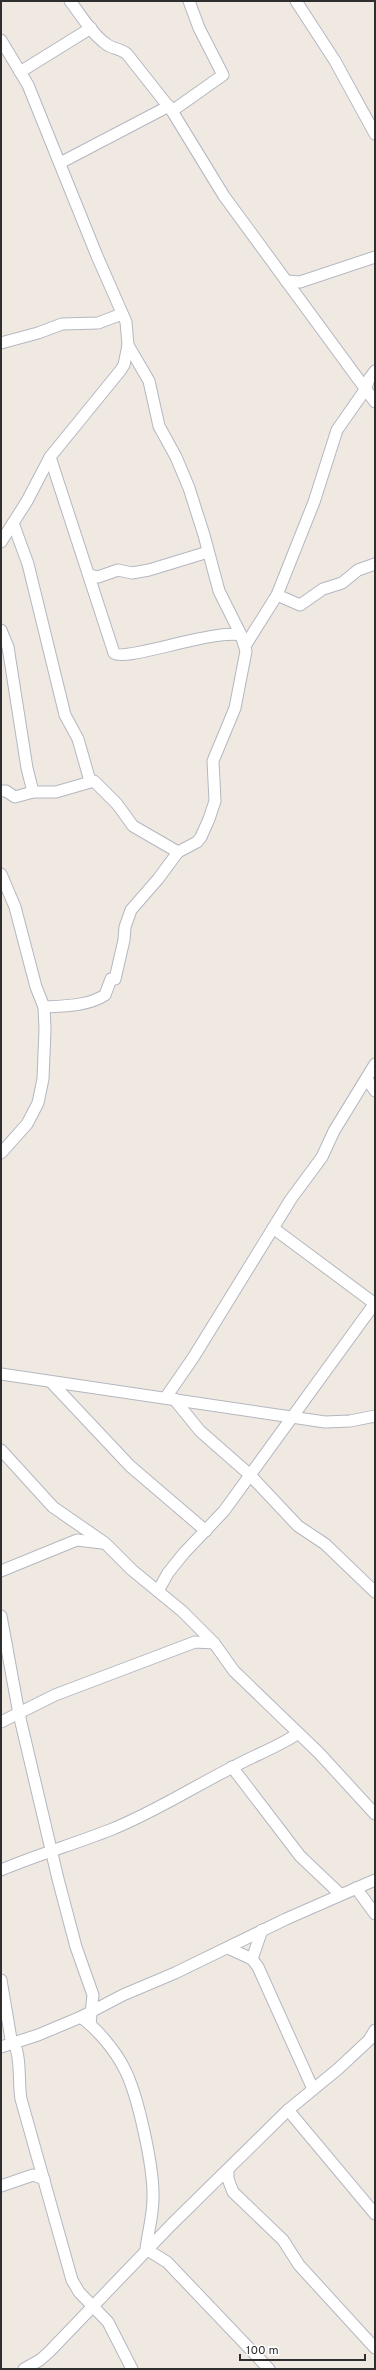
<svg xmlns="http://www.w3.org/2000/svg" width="376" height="2370" font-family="Overpass,sans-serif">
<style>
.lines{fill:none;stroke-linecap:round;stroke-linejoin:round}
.minor-casing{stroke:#b4b7c1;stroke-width:13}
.minor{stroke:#fff;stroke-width:11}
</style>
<rect width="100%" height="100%" fill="#efe9e1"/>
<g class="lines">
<defs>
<g id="minor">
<path d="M70,1C81,15 91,33 105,43C111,49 120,48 127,54L172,111L224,196L375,402"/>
<polyline points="296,1 335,61 375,134"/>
<path d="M1,40L28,85L97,256L126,322L128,345L149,381L159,426L176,457L189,488L204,535L219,591L241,635L246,651L235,708L213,761L215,801L209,819L201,837L197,842L178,852L158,879L131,910L125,927L124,940L115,979H111L105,995C88,1006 64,1006 44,1007"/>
<polyline points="20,72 91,28"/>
<polyline points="172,111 223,75 199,28 189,1"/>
<polyline points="60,163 169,106"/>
<polyline points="286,281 300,282 375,257"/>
<polyline points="1,343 38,333 62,324 98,323 122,314"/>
<path d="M50,457L114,653C125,662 213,629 241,635"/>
<polyline points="13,523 28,564 65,715 78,739 90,781"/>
<polyline points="1,542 27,501 50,457 120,371 124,365 128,345"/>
<polyline points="90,575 98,577 118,570 132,573 149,570 208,552"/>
<polyline points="277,595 300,605 323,589 342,583 358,570 375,564"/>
<polyline points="1,630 8,647 27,768 33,792"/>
<polyline points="245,646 277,595 314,502 337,430 365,390 369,379 375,371"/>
<polyline points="1,791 6,791 15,797 33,792 56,792 94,781 117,804 133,826 178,852"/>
<polyline points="1,874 15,907 36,987 44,1007 45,1029 43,1079 38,1103 27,1124 1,1153"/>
<polyline points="367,1079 375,1091"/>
<polyline points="273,1228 374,1303"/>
<polyline points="1,1374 325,1422 350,1421 375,1416"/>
<polyline points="51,1382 130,1466 206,1531"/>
<polyline points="166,1397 193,1358 291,1199 322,1157 334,1131 375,1064"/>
<polyline points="174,1399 200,1431 249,1474 298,1526 325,1544 375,1592"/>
<polyline points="1,1450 53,1507 105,1543 132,1570 182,1611 214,1643 234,1671 319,1753 375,1814"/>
<polyline points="1,1571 77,1540 102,1543"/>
<polyline points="158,1591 168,1573 184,1553 224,1511 375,1303"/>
<polyline points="1,1616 19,1714 58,1879 76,1947 93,1995 90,2024"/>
<polyline points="1,1722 55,1695 195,1642 214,1643"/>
<polyline points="232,1767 300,1856 340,1894"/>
<path d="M1,1870C37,1855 74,1844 110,1830C153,1813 193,1787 235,1766C255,1755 278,1747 297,1734"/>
<polyline points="356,1888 375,1914"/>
<polyline points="228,1948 252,1959 258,1967 313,2089"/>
<polyline points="252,1959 262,1930"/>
<path d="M1,1980L11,2039C22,2050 18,2084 21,2099L72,2280L79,2292L108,2322L132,2369"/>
<path d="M81,2017C97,2029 115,2050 124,2068C138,2094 154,2169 153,2198C153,2216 148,2232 146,2249L167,2262L269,2369"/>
<polyline points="1,2047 38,2035 81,2017 123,1995 175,1973 286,1919 375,1880"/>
<polyline points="288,2110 375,2214"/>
<polyline points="228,2170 228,2179 233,2192 283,2240 299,2265 375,2348"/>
<polyline points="1,2186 33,2175 44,2179"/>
<polyline points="24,2369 40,2360 49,2352 171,2225 288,2110 338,2069 369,2040 375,2030"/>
</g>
</defs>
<use href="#minor" class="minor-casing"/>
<use href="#minor" class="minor"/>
</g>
<rect width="376" height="2370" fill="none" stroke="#2e2e2e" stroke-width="4"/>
<path d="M240 2354v6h125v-6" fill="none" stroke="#2e2e2e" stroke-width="2"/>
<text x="246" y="2354" font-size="12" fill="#2e2e2e" stroke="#ffffff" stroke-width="3" paint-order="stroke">100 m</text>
</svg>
